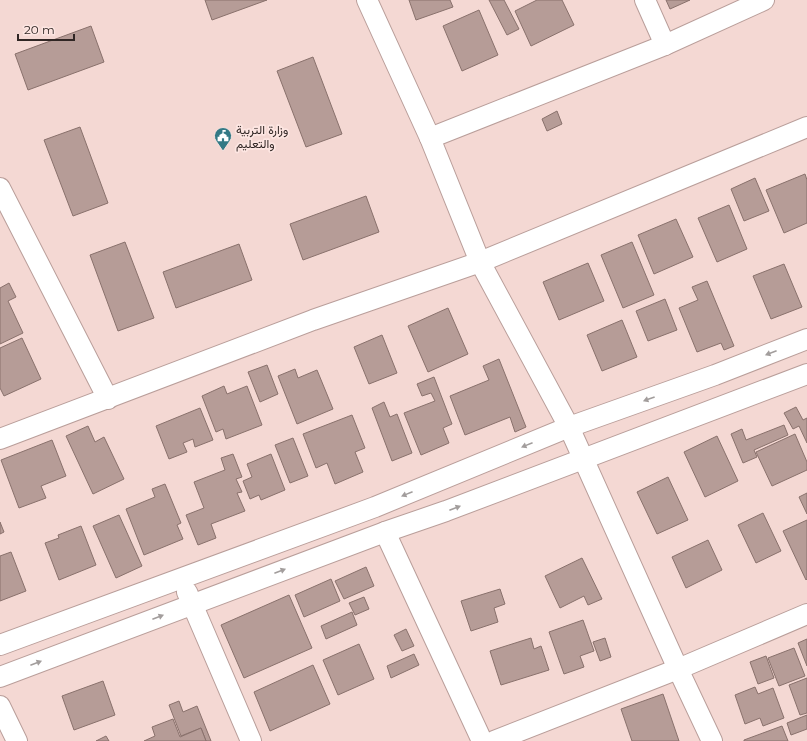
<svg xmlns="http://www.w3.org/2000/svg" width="807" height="741" font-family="Montserrat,Vazirmatn,sans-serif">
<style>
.building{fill:#b69c97;stroke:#89716c}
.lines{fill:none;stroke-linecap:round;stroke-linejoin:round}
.minor-casing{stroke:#b99e9a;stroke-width:22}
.minor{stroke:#fff;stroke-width:20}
.oneway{fill:#a29d9c}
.labels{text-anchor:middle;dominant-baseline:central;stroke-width:3.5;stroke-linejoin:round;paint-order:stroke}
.poi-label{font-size:12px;fill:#302624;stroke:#fde6e2;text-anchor:start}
</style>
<rect width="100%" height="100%" fill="#f4d8d3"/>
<g class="building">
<polygon points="205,0 267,0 212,20"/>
<polygon points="409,0 450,0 453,7 416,20"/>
<polygon points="489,0 504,0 519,29 507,35"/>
<polygon points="537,0 562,0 574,25 531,46 515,11"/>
<polygon points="666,0 690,0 670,9"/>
<polygon points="479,10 498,55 462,71 443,26"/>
<polygon points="91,26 104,62 28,90 15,54"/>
<polygon points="313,57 342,134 306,147 277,71"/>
<polygon points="557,111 562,124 547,131 542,119"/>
<polygon points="80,127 108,203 73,216 44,140"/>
<polygon points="805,174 807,180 807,223 784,233 766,190"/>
<polygon points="755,178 769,211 744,221 731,189"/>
<polygon points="366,196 379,232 303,260 290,224"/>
<polygon points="729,205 747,249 717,262 698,218"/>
<polygon points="676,219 693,257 654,274 638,235"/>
<polygon points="125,242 154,318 118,331 90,255"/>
<polygon points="632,242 654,295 623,308 601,255"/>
<polygon points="239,244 252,280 176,308 163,272"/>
<polygon points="588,263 604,301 559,320 543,282"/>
<polygon points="784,264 802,307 771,319 753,276"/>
<polygon points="707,281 734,346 724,350 721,343 697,352 679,308 698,300 692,287"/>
<polygon points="9,283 16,297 8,301 23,333 0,344 0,288"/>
<polygon points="665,299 677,330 648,341 636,311"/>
<polygon points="448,308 468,354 428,372 408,326"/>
<polygon points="622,320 637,357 602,371 587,335"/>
<polygon points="382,335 397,373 369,384 354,347"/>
<polygon points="22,338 41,379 4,396 0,388 0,348"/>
<polygon points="499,359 526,427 515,432 510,417 465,435 450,396 489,380 483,366"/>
<polygon points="267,365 278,394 260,402 248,372"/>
<polygon points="295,369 298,378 317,370 333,409 297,424 278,376"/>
<polygon points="434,377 452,424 443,428 449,443 421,455 404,413 435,401 431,393 422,396 417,384"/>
<polygon points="224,386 227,394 247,386 262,425 226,439 223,429 216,432 202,396"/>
<polygon points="384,402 390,417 397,414 412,453 392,461 372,408"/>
<polygon points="796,407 803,420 807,418 807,443 799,426 793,429 784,413"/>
<polygon points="200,408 213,440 195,447 193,439 183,443 187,452 169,459 156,426"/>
<polygon points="352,415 365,448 355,452 363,472 335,484 327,463 316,468 303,434"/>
<polygon points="784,425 788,435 754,450 757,457 743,463 731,434 742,429 746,440"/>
<polygon points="88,426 95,442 104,437 124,479 93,494 66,436"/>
<polygon points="795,434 807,462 807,470 772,486 756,452"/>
<polygon points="717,436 738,481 705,497 684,452"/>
<polygon points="293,438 308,476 290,483 275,445"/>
<polygon points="52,440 66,476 41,486 46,498 19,508 1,460"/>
<polygon points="233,454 242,477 236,479 242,492 237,493 245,511 211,524 216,538 198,545 186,515 204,508 194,482 225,470 221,458"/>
<polygon points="271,454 285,490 261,500 259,495 250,499 243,481 252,477 247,464"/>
<polygon points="668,477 688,520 657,534 637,492"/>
<polygon points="165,484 181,523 177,525 183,539 144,555 126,509 155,497 152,489"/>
<polygon points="807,493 807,514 799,497"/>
<polygon points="763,513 781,551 756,563 738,525"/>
<polygon points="119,515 142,566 116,578 93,526"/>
<polygon points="807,520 807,579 806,580 783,531"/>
<polygon points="0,522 4,532 0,534"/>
<polygon points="81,526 96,565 59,580 45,543 59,538 58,535"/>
<polygon points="708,540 722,570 686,588 672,557"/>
<polygon points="11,552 26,591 0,601 0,556"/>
<polygon points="582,558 602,599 588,605 584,596 560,608 545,576"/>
<polygon points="366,567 374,586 344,599 335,581"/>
<polygon points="331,579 340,601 304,617 295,595"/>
<polygon points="500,589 505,604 494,608 498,622 471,631 461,601"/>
<polygon points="289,595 312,648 244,678 221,625"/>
<polygon points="364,597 369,609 355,615 349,603"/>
<polygon points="352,612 357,625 326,639 321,626"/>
<polygon points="583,620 594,651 580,656 584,667 564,674 549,632"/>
<polygon points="406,629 414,646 402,651 394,635"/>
<polygon points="531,638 534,649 541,646 549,670 501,685 490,651"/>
<polygon points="605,638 611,657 600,661 593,642"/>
<polygon points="807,639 807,666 798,643"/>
<polygon points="359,644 374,679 338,695 323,660"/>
<polygon points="794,648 805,676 779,686 768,658"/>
<polygon points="414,654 419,665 391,678 387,666"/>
<polygon points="766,656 774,678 758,684 750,662"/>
<polygon points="313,665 330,704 270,731 254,692"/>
<polygon points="807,678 807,713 800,715 789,685"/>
<polygon points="103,681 115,715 74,730 62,696"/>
<polygon points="755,687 758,694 773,688 784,718 763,726 760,718 745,724 735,695"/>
<polygon points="663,694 679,741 632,741 621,709"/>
<polygon points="179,701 183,712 197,706 211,741 206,741 201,728 181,736 169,705"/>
<polygon points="807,715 807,729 791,735 787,723"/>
<polygon points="173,719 180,737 201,728 206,741 144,741 155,736 152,727"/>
<polygon points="782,726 788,741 744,741 744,740"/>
<polygon points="106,736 109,741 96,741"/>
</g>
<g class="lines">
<defs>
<g id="minor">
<polyline points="367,0 430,138 480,262 569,427 678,669 712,741"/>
<polyline points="645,0 665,45"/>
<polyline points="430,138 665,45 764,0"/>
<polyline points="0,188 108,399"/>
<polyline points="0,439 313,320 480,262 807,127"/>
<polyline points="385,532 482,741"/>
<polyline points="187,592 251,741"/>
<polyline points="0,645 375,507 569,427 715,375 807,339"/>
<polyline points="0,677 385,532 446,511 807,374"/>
<polyline points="0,706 17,741"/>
<polyline points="494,741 678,669 807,614"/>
</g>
</defs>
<use href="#minor" class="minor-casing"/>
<use href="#minor" class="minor"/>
</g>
<defs><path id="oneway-solid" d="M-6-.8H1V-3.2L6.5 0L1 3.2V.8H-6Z"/></defs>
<g class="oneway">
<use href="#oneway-solid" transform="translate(771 353) rotate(159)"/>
<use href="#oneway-solid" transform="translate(649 399) rotate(160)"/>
<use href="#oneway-solid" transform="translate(527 445) rotate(158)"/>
<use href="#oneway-solid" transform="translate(407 494) rotate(158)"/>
<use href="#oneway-solid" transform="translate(455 508) rotate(-21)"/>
<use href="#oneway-solid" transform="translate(280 571) rotate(-21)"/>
<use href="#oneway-solid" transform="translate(158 617) rotate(-21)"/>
<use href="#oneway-solid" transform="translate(36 663) rotate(-21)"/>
</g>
<defs>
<symbol id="civic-pin" viewBox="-11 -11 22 30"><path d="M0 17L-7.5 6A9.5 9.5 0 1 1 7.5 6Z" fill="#337985" stroke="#fde6e2"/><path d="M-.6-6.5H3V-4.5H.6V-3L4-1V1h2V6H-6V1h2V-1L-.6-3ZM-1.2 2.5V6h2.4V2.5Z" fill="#fff"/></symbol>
</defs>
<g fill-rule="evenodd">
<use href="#civic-pin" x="213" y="126" width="20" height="27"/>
</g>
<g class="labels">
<g class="poi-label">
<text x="236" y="129">وزارة التربية<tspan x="236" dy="14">والتعليم</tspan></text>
</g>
</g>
<path d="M18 34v6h56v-6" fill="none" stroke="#302624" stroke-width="2"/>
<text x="24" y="34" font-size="12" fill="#302624" stroke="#fde6e2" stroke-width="3" paint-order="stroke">20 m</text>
</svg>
